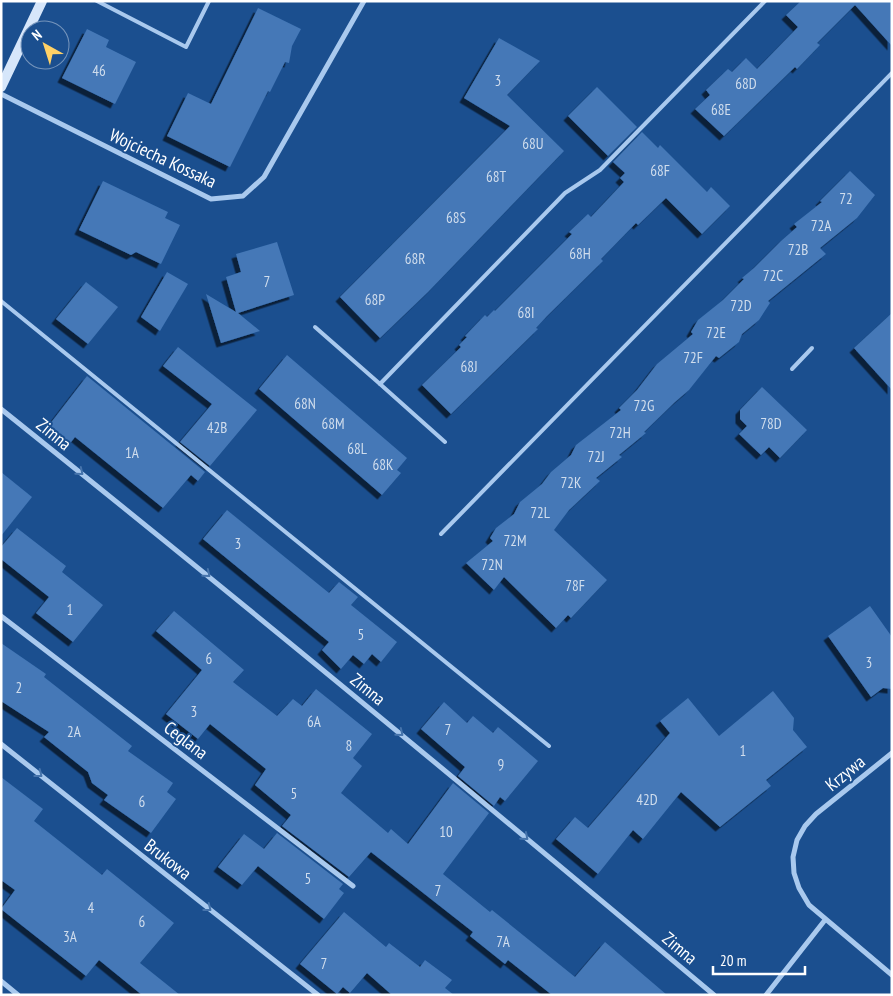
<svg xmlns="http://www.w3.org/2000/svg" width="893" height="996" font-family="'PT Sans Narrow',sans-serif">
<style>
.building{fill:#4478b7;filter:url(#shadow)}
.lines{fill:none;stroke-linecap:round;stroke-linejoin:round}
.service{stroke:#a9c9ee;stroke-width:4}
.minor{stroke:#a9c9ee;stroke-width:5}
.secondary{stroke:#d6e6fa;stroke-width:10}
.oneway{stroke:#4674ac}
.labels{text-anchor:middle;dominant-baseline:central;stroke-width:4;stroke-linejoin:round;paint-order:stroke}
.number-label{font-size:15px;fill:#d0dded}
.street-label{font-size:18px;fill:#fff;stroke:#1b4f8f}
</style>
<defs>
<filter id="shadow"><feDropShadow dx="-4.5" dy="4.5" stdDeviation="0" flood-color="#0009"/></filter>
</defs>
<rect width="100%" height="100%" fill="#1b4f8f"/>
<g class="building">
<polygon points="801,1 892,1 892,46 855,5 817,43 820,45 797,69 795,67 724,136 695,109 710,95 706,90 728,69 732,72 746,58 757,69 798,27 786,15"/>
<polygon points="258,8 301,29 292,46 289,63 285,62 270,92 268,91 230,167 167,136 188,93 211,104"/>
<polygon points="87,29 109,40 106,47 136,62 115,104 62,78"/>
<polygon points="499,38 540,61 507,95 564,151 428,292 380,338 340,297 510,126 464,98"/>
<polygon points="597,87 637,127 608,156 568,116"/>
<polygon points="642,132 658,148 660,145 707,192 711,187 730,206 702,234 666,198 638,225 636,223 601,259 603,261 547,316 536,328 538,329 451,414 422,385 461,347 459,345 467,337 465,336 485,315 487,317 494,310 495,311 572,234 569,232 588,214 591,217 624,182 620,178 625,173 613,162"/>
<polygon points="850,171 875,195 857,218 820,248 826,254 768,301 770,303 759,320 742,334 739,342 719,358 716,356 689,390 675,402 644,432 646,433 619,455 622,457 596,478 600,481 569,510 554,530 607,580 571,618 568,615 556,628 504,577 494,590 466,563 493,541 490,538 496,528 514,514 520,502 542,484 551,472 571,455 576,445 621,410 619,408 637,390 657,364 693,334 691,332 698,320 723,300 744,279 742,278 754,268 781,241 797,227 794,224 822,202 820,201"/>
<polygon points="103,181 168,212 165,218 180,225 161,264 136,252 131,255 79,230"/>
<polygon points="277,242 294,295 238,313 260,331 221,343 206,294 236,312 226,277 241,272 236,254"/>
<polygon points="167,272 188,284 160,331 141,317"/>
<polygon points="86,282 118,307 88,344 56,319"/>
<polygon points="892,313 892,390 854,348"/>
<polygon points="178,347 257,410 210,466 180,442 212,404 163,366"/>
<polygon points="287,355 407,458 397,470 401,473 382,495 259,389"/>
<polygon points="87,376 205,472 198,481 191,475 163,508 75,437 68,446 46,429"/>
<polygon points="762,387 807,430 780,458 769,447 761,455 739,434 747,426 740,419 740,410"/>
<polygon points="1,472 32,497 1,536"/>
<polygon points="227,510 329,593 339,582 358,597 351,605 397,642 381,662 372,654 364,664 353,655 341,669 322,650 329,642 203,539"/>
<polygon points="17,528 66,566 62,572 103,605 73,642 36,613 49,597 1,559 1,547"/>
<polygon points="870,606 892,637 892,689 883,688 871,697 828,636"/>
<polygon points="174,611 244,670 233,682 277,716 293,699 302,706 316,689 372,734 353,758 362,766 341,793 388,833 391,829 408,844 453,783 489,813 443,874 490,912 492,910 575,977 605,942 667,995 552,995 508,960 505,964 470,936 473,932 371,852 349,877 282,826 291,815 255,785 266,769 210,724 198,739 166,714 202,670 156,631"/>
<polygon points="1,643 46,674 44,677 132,746 128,751 173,783 167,792 176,799 151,833 104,800 108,795 92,783 88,772 44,737 49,732 1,701"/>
<polygon points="773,691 794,718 793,730 807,747 766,780 771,786 720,827 681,792 643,839 633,830 598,874 556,839 575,817 588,828 670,733 660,721 688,698 719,736"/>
<polygon points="444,702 467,723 473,716 493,733 498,727 538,761 505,801 500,797 494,806 458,776 465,767 421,729"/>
<polygon points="1,777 43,809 34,821 102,875 107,869 174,923 140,963 180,995 142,995 99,960 86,976 1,909 15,890 1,880"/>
<polygon points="277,833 343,884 339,889 344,893 324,919 258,866 242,885 218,867 244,834 264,849"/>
<polygon points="344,912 386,947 389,943 420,967 425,960 452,980 445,988 454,995 392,995 367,973 350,993 343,987 337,994 300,964"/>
</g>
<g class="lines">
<g class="service">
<polyline points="97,1 186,47 209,1"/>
<polyline points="1,301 549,746"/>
<polyline points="315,327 380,384"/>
<polyline points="792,369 812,348"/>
<polyline points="445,442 380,384 565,193 600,170 765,1"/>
<polyline points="441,534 892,73"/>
</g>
<g class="minor">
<polyline points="1,94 211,199 243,196 264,177 364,1"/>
<path d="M1,409C241,601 478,797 714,995"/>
<polyline points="1,616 353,886"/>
<polyline points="1,744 318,995"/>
<polyline points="892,753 816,814 805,826 797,840 793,857 794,873 799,888 809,905 892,975"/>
<polyline points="1,981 18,995"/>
<polyline points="766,995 825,920"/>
</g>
<polyline class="secondary" points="1,87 42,1"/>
</g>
<defs><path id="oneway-chevron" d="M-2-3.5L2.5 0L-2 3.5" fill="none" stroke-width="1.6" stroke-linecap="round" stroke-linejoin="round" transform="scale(1.25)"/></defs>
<g class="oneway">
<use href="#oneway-chevron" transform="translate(80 472) rotate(39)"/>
<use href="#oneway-chevron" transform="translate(207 574) rotate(39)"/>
<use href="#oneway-chevron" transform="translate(400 733) rotate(39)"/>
<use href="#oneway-chevron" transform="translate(39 774) rotate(38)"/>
<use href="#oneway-chevron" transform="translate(525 837) rotate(40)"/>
<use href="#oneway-chevron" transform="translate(208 908) rotate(38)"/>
</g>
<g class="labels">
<g class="number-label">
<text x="99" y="70">46</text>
<text x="498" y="80">3</text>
<text x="746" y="83">68D</text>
<text x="721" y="109">68E</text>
<text x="533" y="143">68U</text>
<text x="660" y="170">68F</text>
<text x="496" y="176">68T</text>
<text x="846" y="198">72</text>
<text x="456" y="217">68S</text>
<text x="821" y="225">72A</text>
<text x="798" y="249">72B</text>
<text x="580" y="253">68H</text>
<text x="415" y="258">68R</text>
<text x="773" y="275">72C</text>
<text x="267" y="281">7</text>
<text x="375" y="299">68P</text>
<text x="741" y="305">72D</text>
<text x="526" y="312">68I</text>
<text x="716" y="332">72E</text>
<text x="693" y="357">72F</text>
<text x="469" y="366">68J</text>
<text x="305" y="403">68N</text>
<text x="644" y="405">72G</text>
<text x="333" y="423">68M</text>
<text x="771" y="423">78D</text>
<text x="217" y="427">42B</text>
<text x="620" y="432">72H</text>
<text x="357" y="448">68L</text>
<text x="132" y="452">1A</text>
<text x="596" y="456">72J</text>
<text x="383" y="464">68K</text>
<text x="571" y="482">72K</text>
<text x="540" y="512">72L</text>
<text x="515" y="540">72M</text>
<text x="238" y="543">3</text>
<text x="492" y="564">72N</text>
<text x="575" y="585">78F</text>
<text x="70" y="609">1</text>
<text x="361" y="634">5</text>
<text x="209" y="658">6</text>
<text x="869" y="662">3</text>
<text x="19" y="687">2</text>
<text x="194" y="711">3</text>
<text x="314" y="721">6A</text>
<text x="448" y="729">7</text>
<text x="74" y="731">2A</text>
<text x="349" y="745">8</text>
<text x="743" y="750">1</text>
<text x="501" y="764">9</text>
<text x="294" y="793">5</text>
<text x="647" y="799">42D</text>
<text x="142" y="801">6</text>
<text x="446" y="831">10</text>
<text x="308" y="878">5</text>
<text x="438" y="890">7</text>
<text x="91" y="907">4</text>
<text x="142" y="921">6</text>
<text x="70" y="936">3A</text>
<text x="503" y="941">7A</text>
<text x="324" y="963">7</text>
</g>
<g class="street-label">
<text transform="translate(163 158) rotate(25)">Wojciecha Kossaka</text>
<text transform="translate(54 434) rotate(39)">Zimna</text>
<text transform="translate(368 689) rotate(39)">Zimna</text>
<text transform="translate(186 740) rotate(37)">Ceglana</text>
<text transform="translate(845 773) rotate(-39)">Krzywa</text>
<text transform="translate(168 859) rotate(38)">Brukowa</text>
<text transform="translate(680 948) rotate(40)">Zimna</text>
</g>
</g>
<rect width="893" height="996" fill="none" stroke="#ffffff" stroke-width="5"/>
<g transform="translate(45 45) rotate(321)"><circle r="24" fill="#1b4f8f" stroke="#7695bc"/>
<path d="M0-4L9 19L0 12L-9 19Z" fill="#ffd166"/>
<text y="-8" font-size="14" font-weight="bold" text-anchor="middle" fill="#ffffff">N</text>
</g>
<path d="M713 966v8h92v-8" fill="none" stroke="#ffffff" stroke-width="2.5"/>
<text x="720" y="966" font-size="15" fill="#ffffff" stroke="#1b4f8f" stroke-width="4" paint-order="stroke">20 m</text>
</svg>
